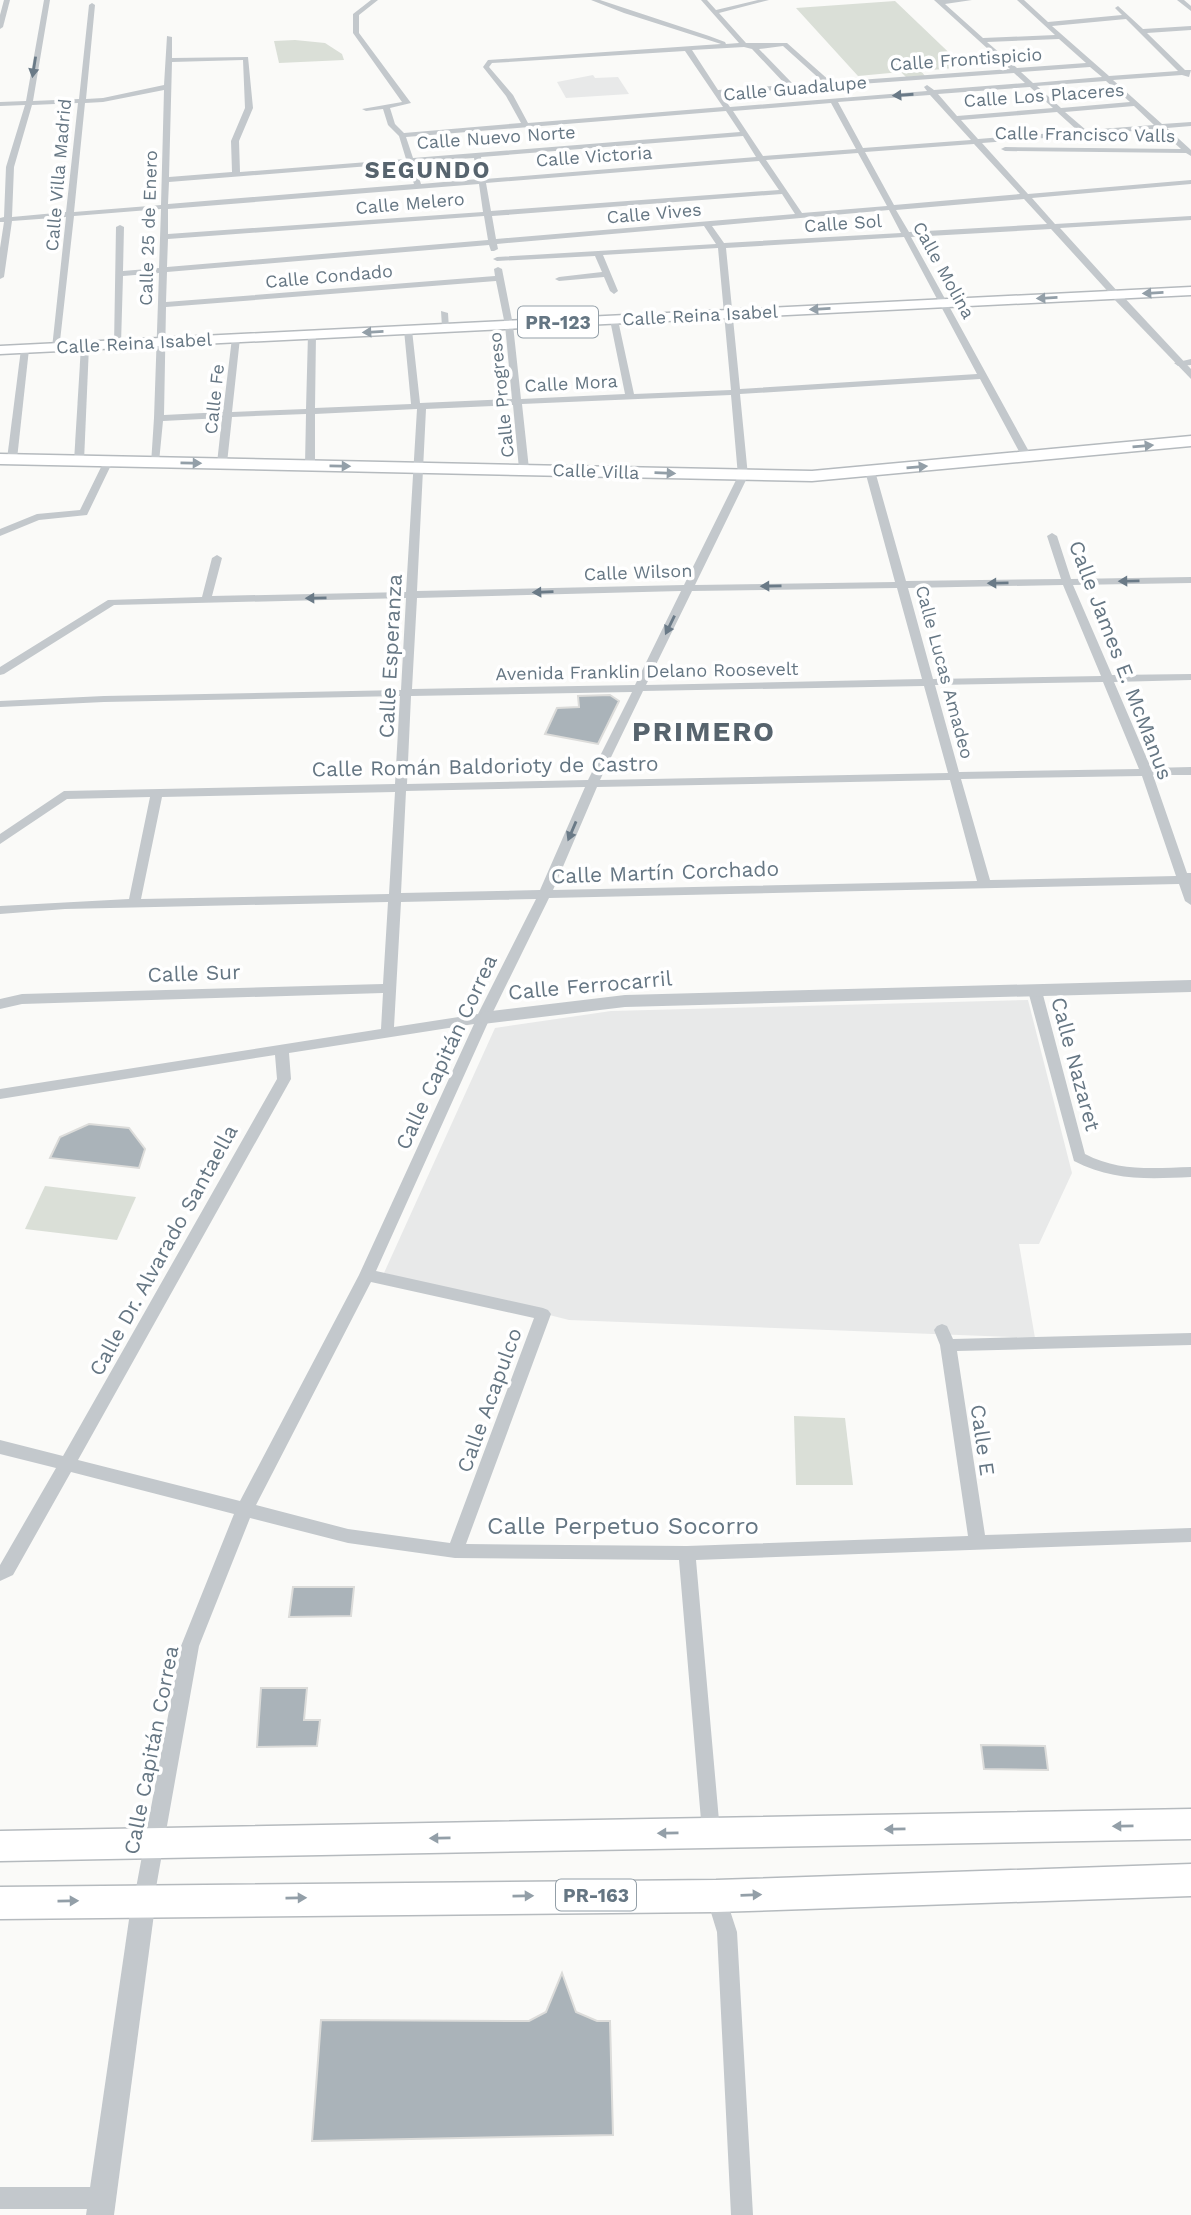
<svg xmlns="http://www.w3.org/2000/svg" width="1191" height="2215" font-family="'Work Sans',sans-serif">
<style>
.built{fill:#e8e9e9}
.green{fill:#dadfd7}
.building{fill:#aab3b9;stroke:#dcdcda;stroke-width:2}
.lines{fill:none;stroke-linecap:round;stroke-linejoin:round}
.primary-casing{stroke:#b5babe;stroke-width:3}
.minor{fill:#c3c8cc;fill-rule:evenodd}
.tertiary{fill:#c3c8cc;fill-rule:evenodd}
.primary{fill:#fff;fill-rule:evenodd}
.oneway{fill:#6a7a87}
.oneway2{fill:#939fa8}
.labels{text-anchor:middle;dominant-baseline:central;stroke-width:7;stroke-linejoin:round;paint-order:stroke}
.far-street-label{font-size:18px;fill:#657683;stroke:#fff}
.shield{fill:#fff;stroke:#939fa8;stroke-width:2}
.shield-label{font-size:19px;font-weight:bold;fill:#657683}
.street-label{font-size:21px;fill:#657683;stroke:#fff}
.far-district-label{font-size:23px;font-weight:bold;letter-spacing:2px;fill:#57646e;stroke:#fff}
.near-street-label{font-size:24px;fill:#657683;stroke:#fff}
.district-label{font-size:28px;font-weight:bold;letter-spacing:2px;fill:#57646e;stroke:#fff}
</style>
<rect width="100%" height="100%" fill="#fafaf8"/>
<g class="built">
<polygon points="593,75 595,78 618,77 629,94 566,98 557,82"/>
<polygon points="1028,1000 1072,1173 1039,1244 1019,1244 1035,1338 569,1320 384,1273 495,1028 611,1011"/>
</g>
<g class="green">
<polygon points="895,1 964,67 921,71 925,76 906,77 901,72 858,76 796,8"/>
<polygon points="295,40 325,43 342,54 344,60 279,63 274,41"/>
<polygon points="45,1186 136,1197 117,1240 25,1229"/>
<polygon points="794,1416 845,1418 853,1485 796,1485"/>
</g>
<g class="building">
<polygon points="610,695 619,701 598,744 545,734 557,708 579,707 578,696"/>
<polygon points="89,1124 129,1128 145,1149 139,1168 50,1158 60,1137"/>
<polygon points="293,1587 354,1587 351,1616 289,1617"/>
<polygon points="261,1688 307,1688 304,1720 320,1720 317,1746 257,1747"/>
<polygon points="981,1745 1045,1746 1048,1770 984,1769"/>
<polygon points="562,1973 576,2012 597,2021 610,2021 613,2135 312,2141 321,2020 529,2021 546,2012"/>
</g>
<g class="lines">
<defs>
<g id="primary">
<polygon points="1191,287 1191,295 0,354 0,346"/>
<polygon points="1191,436 1191,446 812,481 0,464 0,454 812,471"/>
<polygon points="1191,1809 1191,1839 0,1861 0,1831"/>
<polygon points="1191,1864 1191,1896 716,1912 0,1919 0,1887 716,1880"/>
</g>
</defs>
<use href="#primary" class="primary-casing"/>
<g class="minor">
<polygon points="4,0 10,0 3,27 0,29 0,15"/>
<path d="M44,0H50L33,101L79,99L89,5L92,3L95,5L86,99L103,98L164,85L167,36L172,37V58L248,57L253,108L239,141L240,172L406,159L399,136L388,125L383,109L366,111L362,109L402,102L353,33V14L371,0H378L359,15V33L411,103L390,108L395,124L404,133L521,123L506,96L483,67L488,60L721,44L624,13L591,0H600L709,36L725,42L726,44L739,43L701,0H707L716,10L758,0H769L719,13L746,43H787L831,82L1010,69L934,0H972L945,4L983,38L1055,35L1017,0H1024L1048,22L1122,15L1115,8L1118,6L1143,29L1191,26V30L1147,33L1185,70H1191L1189,77L1182,75L1113,80L1162,124L1191,122V126L1167,128L1191,150V156L1186,153L1005,151L1001,149L1005,147L1181,149L1159,129L982,143L1028,194L1191,180V184L1032,198L1055,224L1191,216V220L1060,228L1119,293V297H1113L1051,229L911,237L1032,457L1030,459L1022,457L980,379L740,394L748,476L695,585L895,582L865,471L870,468L875,471L906,581L1061,579L1047,536L1052,533L1057,536L1071,579L1191,577V583L1073,585L1112,675L1191,674V680L1114,682L1151,768L1191,767V775H1153L1187,873H1191V905L1185,901L1179,884L549,898L490,1018L376,1271L543,1308L548,1310L551,1314L466,1544L687,1546L968,1536L940,1345L934,1330L937,1326L942,1324L947,1326L953,1339L1191,1333V1345L957,1351L985,1535L1191,1528V1542L696,1560L720,1832L718,1839L711,1841L704,1839L702,1832L679,1560L455,1558L348,1543L250,1518L199,1646L154,1899L151,1906L144,1909L137,1906L134,1899L181,1646L234,1514L71,1472L13,1575L0,1581V1565L56,1468L0,1454V1440L63,1456L277,1079L275,1055L0,1099V1089L381,1029L383,993L22,1004L0,1009V999L22,994L383,984L388,902L65,909L0,914V906L129,899L150,797L67,799L0,844V834L64,791L395,784L400,696L104,702L0,707V701L104,696L401,690L406,598L114,605L4,674L0,675V667L108,600L202,597L212,558L217,555L222,558L212,596L406,592L417,409L315,414V465L310,468L305,465L306,414L232,417L227,463L222,466L217,463L222,418L163,421L159,462L151,464L154,418L159,273L123,276L121,344L114,346L116,227L120,225L124,227L123,271L159,268L161,209L74,216L59,350L52,348L66,217L12,221L4,277L0,279V248L4,222H0V218L4,217L6,167L25,105L0,106V102L26,101ZM1126,19L1178,71L1109,76L1052,26ZM1059,39L1086,63L1017,68L987,42ZM783,46L823,82L793,84L759,49ZM744,47L752,49L786,85L718,90L692,50ZM685,51L723,107L528,123L513,95L489,67L492,63ZM243,60L245,108L231,141L232,172L169,177L172,62ZM1090,67L1102,77L1033,83L1021,72ZM1014,73L1025,83L934,90L927,85L924,87L927,91L730,107L721,94ZM1106,81L1130,102L1061,108L1037,86ZM1030,87L1053,108L957,116L938,94ZM164,90L161,205L74,212L85,103L103,102ZM930,95L971,140L863,148L838,102ZM78,103L66,212L12,217L14,167L32,105ZM831,103L856,149L763,156L733,111ZM1134,106L1154,125L1086,130L1065,112ZM726,111L740,132L413,158L406,137ZM1057,112L1078,131L978,139L961,120ZM743,136L756,157L485,179L481,157ZM974,144L1020,194L894,205L865,152ZM858,153L887,206L802,213L766,160ZM474,158L478,179L421,184L414,162ZM759,161L779,190L491,211L486,183ZM407,163L414,184L168,204L169,182ZM479,184L483,212L168,234V209ZM782,194L795,214L496,239L492,216ZM1024,199L1047,224L909,232L896,210ZM889,210L901,233L724,243L712,226ZM484,216L488,240L167,267L168,239ZM704,226L716,244L497,257L493,259L497,261L595,256L602,272L559,277L555,279L559,281L604,277L610,291L614,294L618,291L603,255L718,248L731,390L634,394L618,320L614,317L610,320L625,394L521,399L513,325L502,269L498,267L494,269L495,276L166,302L167,272L489,245L491,251H494L498,249L497,244ZM904,237L977,374L740,389L726,248ZM496,281L505,325L512,399L420,403L412,330L408,327L404,330L411,404L315,408L316,334L312,331L308,334L306,409L232,412L240,338L236,335L232,338L223,412L164,415L166,307ZM731,395L738,476L684,585L417,591L426,409L513,405L519,469L524,472L529,469L522,404ZM1063,585L1101,676L933,679L908,588ZM897,588L922,679L646,685L692,591ZM681,591L635,685L412,689L417,598ZM1103,682L1139,769L959,772L935,685ZM924,686L948,773L600,780L643,691ZM632,692L588,780L407,784L411,696ZM1142,776L1176,876L990,880L961,779ZM950,780L977,881L553,890L597,787ZM585,787L540,890L401,893L406,791ZM395,792L389,894L141,899L162,797ZM536,899L478,1014L394,1027L401,902ZM474,1024L359,1275L240,1501L78,1460L291,1079L289,1053ZM371,1282L534,1318L450,1543L348,1529L256,1505Z"/>
<polygon points="1177,0 1184,0 1191,6 1191,11"/>
<polygon points="441,311 448,313 449,329 442,327"/>
<polygon points="85,343 89,346 84,461 79,464 74,461 81,346"/>
<polygon points="25,346 29,349 17,459 12,462 7,459 21,349"/>
<polygon points="1191,359 1191,365 1178,366 1174,363"/>
<polygon points="105,459 113,461 87,515 39,520 0,536 0,529 37,514 80,510"/>
<path d="M1035,987L1042,991L1085,1154C1119,1172 1154,1168 1191,1167V1177C1149,1179 1112,1181 1074,1161L1028,991Z"/>
<polygon points="716,1886 723,1889 737,1932 753,2215 731,2215 717,1932 706,1896 709,1889"/>
<polygon points="0,2187 103,2187 111,2190 114,2198 111,2206 103,2209 0,2209"/>
</g>
<g class="tertiary">
<polygon points="1112,293 1120,293 1191,369 1191,379 1112,297"/>
<polygon points="1191,980 1191,992 625,1007 483,1024 475,1018 483,1012 625,995"/>
<polygon points="144,1887 153,1890 156,1899 114,2215 86,2215 132,1899 135,1890"/>
</g>
<use href="#primary" class="primary"/>
</g>
<defs><path id="oneway-solid" d="M-6-.8H1V-3.2L6.5 0L1 3.2V.8H-6Z" transform="scale(1.75)"/></defs>
<g class="oneway">
<use href="#oneway-solid" transform="translate(34 67) rotate(99)"/>
<use href="#oneway-solid" transform="translate(903 95) rotate(176)"/>
<use href="#oneway-solid" transform="translate(1129 581) rotate(179)"/>
<use href="#oneway-solid" transform="translate(998 583) rotate(179)"/>
<use href="#oneway-solid" transform="translate(771 586) rotate(179)"/>
<use href="#oneway-solid" transform="translate(543 592) rotate(178)"/>
<use href="#oneway-solid" transform="translate(316 598) rotate(179)"/>
<use href="#oneway-solid" transform="translate(670 625) rotate(116)"/>
<use href="#oneway-solid" transform="translate(572 831) rotate(113)"/>
</g>
<g class="oneway2">
<use href="#oneway-solid" transform="translate(1153 293) rotate(177)"/>
<use href="#oneway-solid" transform="translate(1047 298) rotate(177)"/>
<use href="#oneway-solid" transform="translate(820 309) rotate(177)"/>
<use href="#oneway-solid" transform="translate(373 332) rotate(177)"/>
<use href="#oneway-solid" transform="translate(1143 446) rotate(-5)"/>
<use href="#oneway-solid" transform="translate(191 463) rotate(1)"/>
<use href="#oneway-solid" transform="translate(340 466) rotate(1)"/>
<use href="#oneway-solid" transform="translate(917 467) rotate(-5)"/>
<use href="#oneway-solid" transform="translate(665 473) rotate(2)"/>
<use href="#oneway-solid" transform="translate(1123 1826) rotate(179)"/>
<use href="#oneway-solid" transform="translate(895 1829) rotate(179)"/>
<use href="#oneway-solid" transform="translate(668 1833) rotate(179)"/>
<use href="#oneway-solid" transform="translate(440 1838) rotate(179)"/>
<use href="#oneway-solid" transform="translate(751 1895) rotate(-2)"/>
<use href="#oneway-solid" transform="translate(523 1896) rotate(-1)"/>
<use href="#oneway-solid" transform="translate(296 1898) rotate(-1)"/>
<use href="#oneway-solid" transform="translate(68 1901) rotate(-1)"/>
</g>
<g class="labels">
<g class="far-street-label">
<text transform="translate(966 59) rotate(-4)">Calle Frontispicio</text>
<text transform="translate(795 88) rotate(-5)">Calle Guadalupe</text>
<text transform="translate(1044 95) rotate(-4)">Calle Los Placeres</text>
<text transform="translate(1085 134) rotate(1)">Calle Francisco Valls</text>
<text transform="translate(496 137) rotate(-4)">Calle Nuevo Norte</text>
<text transform="translate(594 156) rotate(-4)">Calle Victoria</text>
<text transform="translate(58 175) rotate(-85)">Calle Villa Madrid</text>
<text transform="translate(410 203) rotate(-5)">Calle Melero</text>
<text transform="translate(654 213) rotate(-5)">Calle Vives</text>
<text transform="translate(843 223) rotate(-4)">Calle Sol</text>
<text transform="translate(148 228) rotate(-88)">Calle 25 de Enero</text>
<text transform="translate(944 270) rotate(61)">Calle Molina</text>
<text transform="translate(329 276) rotate(-5)">Calle Condado</text>
<text transform="translate(700 315) rotate(-3)">Calle Reina Isabel</text>
<text transform="translate(134 343) rotate(-3)">Calle Reina Isabel</text>
<text transform="translate(571 383) rotate(-3)">Calle Mora</text>
<text transform="translate(501 395) rotate(-96)">Calle Progreso</text>
<text transform="translate(214 399) rotate(-84)">Calle Fe</text>
<text transform="translate(596 471) rotate(2)">Calle Villa</text>
<text transform="translate(638 572) rotate(-2)">Calle Wilson</text>
<text transform="translate(647 671) rotate(-1)">Avenida Franklin Delano Roosevelt</text>
<text transform="translate(945 672) rotate(75)">Calle Lucas Amadeo</text>
</g>
<g class="shield">
<rect x="518" y="306.5" width="80" height="31" rx="5"/>
<rect x="556" y="1879.5" width="80" height="31" rx="5"/>
</g>
<g class="shield-label">
<text x="558" y="322">PR-123</text>
<text x="596" y="1895">PR-163</text>
</g>
<g class="street-label">
<text transform="translate(390 656) rotate(-87)">Calle Esperanza</text>
<text transform="translate(1121 660) rotate(69)">Calle James E. McManus</text>
<text transform="translate(485 766) rotate(-1)">Calle Román Baldorioty de Castro</text>
<text transform="translate(665 872) rotate(-2)">Calle Martín Corchado</text>
<text transform="translate(194 973) rotate(-2)">Calle Sur</text>
<text transform="translate(590 985) rotate(-5)">Calle Ferrocarril</text>
<text transform="translate(446 1052) rotate(-65)">Calle Capitán Correa</text>
<text transform="translate(1076 1064) rotate(75)">Calle Nazaret</text>
<text transform="translate(163 1250) rotate(-61)">Calle Dr. Alvarado Santaella</text>
<text transform="translate(489 1400) rotate(-70)">Calle Acapulco</text>
<text transform="translate(983 1440) rotate(82)">Calle E</text>
<text transform="translate(151 1750) rotate(-79)">Calle Capitán Correa</text>
</g>
<g class="far-district-label">
<text x="428" y="170">SEGUNDO</text>
</g>
<g class="near-street-label">
<text x="623" y="1526">Calle Perpetuo Socorro</text>
</g>
<g class="district-label">
<text x="704" y="731">PRIMERO</text>
</g>
</g>
</svg>
